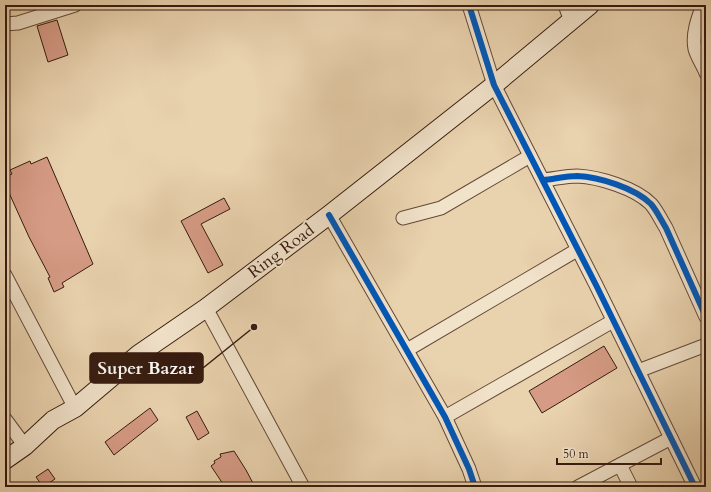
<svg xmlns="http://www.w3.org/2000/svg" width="711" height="492" font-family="Cardo,serif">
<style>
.building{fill:#d69b85;stroke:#361b0f}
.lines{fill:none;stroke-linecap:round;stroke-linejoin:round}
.street-casing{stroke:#634937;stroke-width:15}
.secondary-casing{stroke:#361b0f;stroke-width:20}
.street{stroke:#f1e2ca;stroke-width:13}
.secondary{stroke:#f1e2ca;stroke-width:18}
.cycleway-casing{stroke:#f1e2ca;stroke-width:8}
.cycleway{stroke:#0057b8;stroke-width:6}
.labels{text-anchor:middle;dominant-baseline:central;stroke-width:4;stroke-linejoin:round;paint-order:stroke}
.street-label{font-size:17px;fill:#361b0f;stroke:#f1e2ca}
.leader{fill:none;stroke:#361b0f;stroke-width:1.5}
.callout-dot{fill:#361b0f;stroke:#f1e2ca;stroke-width:1.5}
.callout{fill:#361b0f;stroke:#361b0f;stroke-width:1.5}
.callout-label{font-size:18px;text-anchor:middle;font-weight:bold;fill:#fff}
</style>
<rect width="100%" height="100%" fill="#e9d2ae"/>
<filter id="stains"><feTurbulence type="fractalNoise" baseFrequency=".005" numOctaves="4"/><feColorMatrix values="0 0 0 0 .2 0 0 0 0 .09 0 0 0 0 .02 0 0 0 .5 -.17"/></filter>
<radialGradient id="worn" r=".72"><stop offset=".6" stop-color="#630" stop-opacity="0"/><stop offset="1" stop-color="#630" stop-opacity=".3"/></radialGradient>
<g class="building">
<polygon points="57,20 68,55 48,62 37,26"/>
<polygon points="47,157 93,264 62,283 64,287 54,292 48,278 50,277 29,237 5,184 5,177 12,174 10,170 30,161 31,164"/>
<polygon points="224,198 230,209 201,224 223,265 208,273 181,221"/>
<polygon points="604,346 617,368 542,413 529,391"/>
<polygon points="150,408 158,420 114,455 105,442"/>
<polygon points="197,411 209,433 198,440 186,417"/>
<polygon points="234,451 246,470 255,487 225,487 211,466 215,463 214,461 221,457 220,454"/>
<polygon points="48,469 55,479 43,487 36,477"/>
</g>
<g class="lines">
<defs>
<g id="street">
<polyline points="469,5 494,85 596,285 695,487"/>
<polyline points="565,5 571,21"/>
<path d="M703,5C698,18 692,34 695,49C697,57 703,65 706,73"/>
<polyline points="5,24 18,23 75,5"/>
<path d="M543,180C554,179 566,176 577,176C599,177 635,188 651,204C657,211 661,220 666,228L706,317"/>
<polyline points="329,215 445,417 469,469 475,487"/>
<polyline points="403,218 441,208 530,156"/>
<polyline points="5,275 75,408"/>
<polyline points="206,308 303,487"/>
<polyline points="407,350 577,250"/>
<polyline points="638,371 706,345"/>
<polyline points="445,417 613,321"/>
<polyline points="5,419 25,446"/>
<polyline points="620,465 631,487"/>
<polyline points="578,487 671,438"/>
</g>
<polyline id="secondary" points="5,460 25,446 53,420 75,408 139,354 206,308 329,215 494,85 590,5"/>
</defs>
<use href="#street" class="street-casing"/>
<use href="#secondary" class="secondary-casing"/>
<use href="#street" class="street"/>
<use href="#secondary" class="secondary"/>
<defs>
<g id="cycleway">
<polyline points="469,5 494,85 596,285 695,487"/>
<path d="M543,180C554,179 566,176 577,176C599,177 635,188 651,204C657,211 661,220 666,228L706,317"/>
<polyline points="329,215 445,417 469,469 475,487"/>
</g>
</defs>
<use href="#cycleway" class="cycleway-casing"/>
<use href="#cycleway" class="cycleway"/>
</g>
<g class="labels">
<g class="street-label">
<text transform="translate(281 251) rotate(-37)">Ring Road</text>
</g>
</g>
<path class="leader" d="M254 327L203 368"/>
<circle class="callout-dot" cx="254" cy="327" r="4"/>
<rect class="callout" x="90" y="353" width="113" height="30" rx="4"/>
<g class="callout-label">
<text x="146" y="374">Super Bazar</text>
</g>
<rect width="711" height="492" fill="none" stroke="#e9d2ae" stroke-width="20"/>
<rect x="6" y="6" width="699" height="480" fill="none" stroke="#361b0f" stroke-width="2"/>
<rect x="10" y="10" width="691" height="472" fill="none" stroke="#361b0f"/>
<path d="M557 458v6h104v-6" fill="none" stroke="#361b0f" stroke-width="2"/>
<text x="563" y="458" font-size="12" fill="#361b0f" stroke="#f1e2ca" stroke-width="3" paint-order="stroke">50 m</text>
<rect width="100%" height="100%" filter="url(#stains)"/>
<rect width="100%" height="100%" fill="url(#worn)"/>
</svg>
